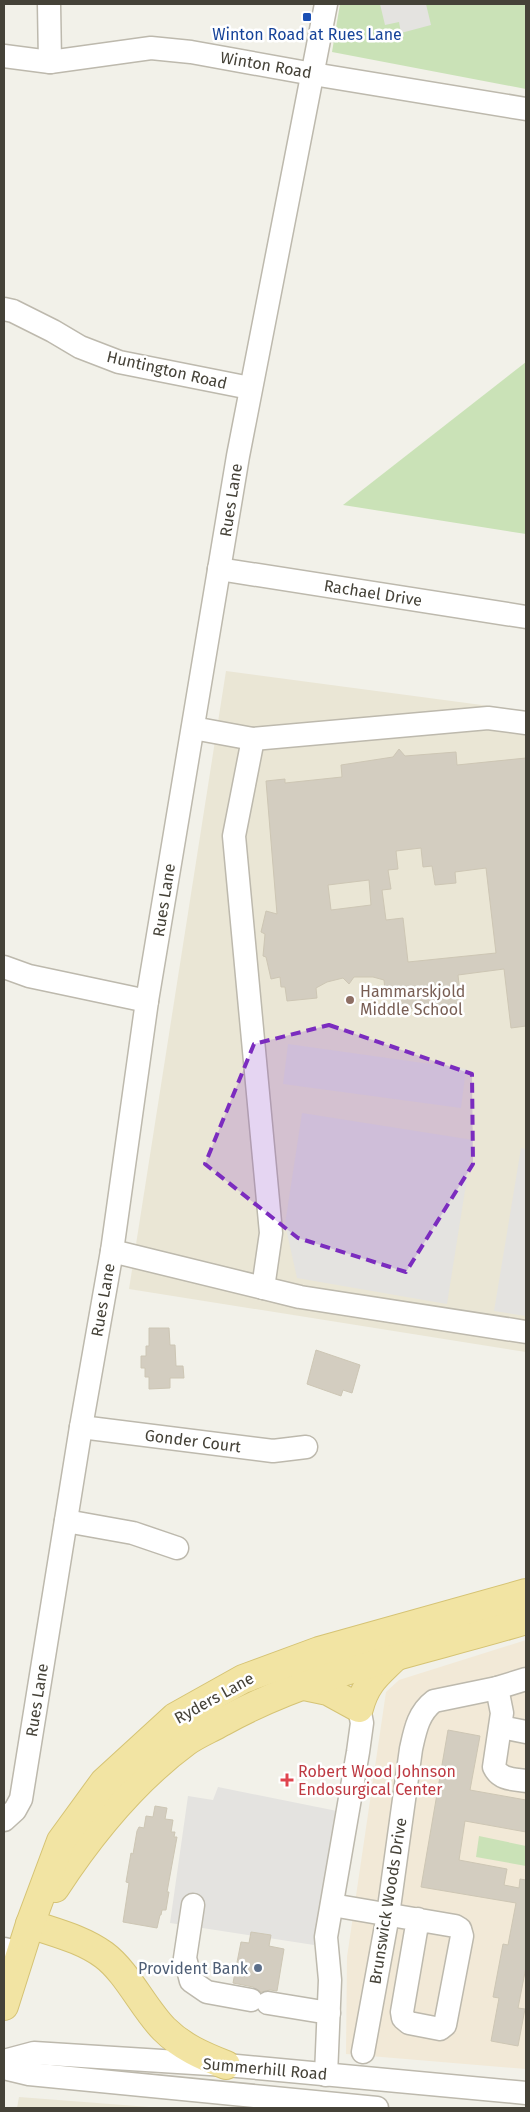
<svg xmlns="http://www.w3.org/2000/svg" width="530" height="2112" font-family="'Fira Sans',sans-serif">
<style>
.commercial{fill:#f2e9d7}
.education{fill:#eae6d5}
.green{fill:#cae2b7}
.parking{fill:#e4e3e0}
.building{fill:#d3cdc0;stroke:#cdc6b4;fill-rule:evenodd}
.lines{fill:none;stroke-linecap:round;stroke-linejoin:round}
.minor-casing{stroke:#bdb9ad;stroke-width:25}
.major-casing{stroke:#d5c374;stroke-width:30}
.minor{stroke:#fff;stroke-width:22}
.major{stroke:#f2e4a3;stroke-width:28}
.marked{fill:#7b2cbf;fill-opacity:0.2;stroke:#7b2cbf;stroke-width:4;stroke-dasharray:10 6;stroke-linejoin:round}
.transit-dot{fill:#1a4fb4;stroke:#fff;stroke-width:2}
.education-dot{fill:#8d6e63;stroke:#fff;stroke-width:2}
.health-dot{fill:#e0444e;stroke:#fff;stroke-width:2}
.service-dot{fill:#5c6f8a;stroke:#fff;stroke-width:2}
.labels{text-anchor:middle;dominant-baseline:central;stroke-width:5;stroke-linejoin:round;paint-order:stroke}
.transit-label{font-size:16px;fill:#164399;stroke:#fff}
.street-label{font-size:16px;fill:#454238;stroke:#fff}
.education-label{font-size:16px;fill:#785e54;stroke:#fff;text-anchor:start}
.health-label{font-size:16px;fill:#be3a42;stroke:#fff;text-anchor:start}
.service-label{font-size:16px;fill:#4e5e75;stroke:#fff;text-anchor:end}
</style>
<rect width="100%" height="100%" fill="#f2f1e9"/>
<polygon class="commercial" points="526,1640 526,2069 346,2054 347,1957 386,1692 399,1680"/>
<g class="education">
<polygon points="226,671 526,711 526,1352 129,1289"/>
<polygon points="19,2097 162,2108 17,2108"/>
</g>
<g class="green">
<polygon points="340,4 526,4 526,89 332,52"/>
<polygon points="526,362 526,534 343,505"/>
<polygon points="479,1836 526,1846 526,1866 476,1857"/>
</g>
<g class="parking">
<polygon points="380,4 426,4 431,25 401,33 399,22 385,25"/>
<polygon points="288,1044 466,1069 461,1108 283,1084"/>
<polygon points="302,1113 473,1140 447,1304 297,1278 285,1224"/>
<polygon points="521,1148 526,1149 526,1316 494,1311"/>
<polygon points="218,1787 337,1811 314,1945 170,1923 188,1796 213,1800"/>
</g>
<g class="building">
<path d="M399,749L405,756L456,752L457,765L526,758V1026L511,1028L504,969L458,975L461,1003L456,1004L457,1008L437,1010L436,1008L415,1010V1008L394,1010L392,990H385L384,980L373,977H354L349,984L343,978L327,982L316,988L317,998L287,1001L285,987H281L280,977L271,979L266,957L263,956L265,934L261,932L266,911L277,914L266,781L285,779V783L342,777L341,765L393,757ZM421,848L423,867L432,866L435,885L456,883L455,872L486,868L496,953L408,962L403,918L386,920L382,890L391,889L388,870L398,869L396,851ZM369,880L371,905L331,910L328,885Z"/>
<polygon points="149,1328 169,1328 170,1345 175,1345 176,1366 183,1366 184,1378 170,1378 170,1388 149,1389 149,1377 145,1377 145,1368 141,1368 141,1356 146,1356 146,1346 149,1346"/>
<polygon points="316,1350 360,1365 352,1393 343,1390 341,1396 307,1384"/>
<polygon points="448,1730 480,1736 470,1790 526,1800 526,1832 465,1821 459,1860 507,1869 504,1885 519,1888 520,1879 526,1880 526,1967 518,2008 525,2009 518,2046 491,2041 499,1998 493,1997 503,1944 508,1945 516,1903 421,1887"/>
<polygon points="155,1806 167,1808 165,1819 173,1820 171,1832 175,1832 174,1837 177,1837 167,1892 169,1892 166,1910 162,1910 161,1915 160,1915 157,1928 123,1922 129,1883 126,1882 131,1853 133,1854 137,1831 139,1827 144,1828 146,1816 153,1817"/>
<polygon points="251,1932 271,1935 269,1946 284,1949 277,1991 270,1990 261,1992 253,1987 233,1983 241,1942 249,1943"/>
</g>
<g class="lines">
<defs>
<g id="minor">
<polyline points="49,4 50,62"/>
<polyline points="4,56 50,62 151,48 191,52 313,74 526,109"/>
<polyline points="4,309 13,311 53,331 80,347 119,362 250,388"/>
<polyline points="219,569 526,617"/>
<polyline points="193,728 253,739 488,718 526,723"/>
<polyline points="253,739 234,836 271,1233 263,1288"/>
<polyline points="4,967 29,976 147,1001"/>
<polyline points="112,1251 300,1297 526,1332"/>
<polyline points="81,1427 273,1451 306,1447"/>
<polyline points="66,1521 133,1533 177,1548"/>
<path d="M497,1688L502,1713L494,1767C500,1780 514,1779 526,1781"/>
<polyline points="501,1727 526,1732"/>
<polyline points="4,1820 15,1810 21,1799 81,1427 112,1251 147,1001 238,456 326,4"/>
<polyline points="193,1905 185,1958 191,1981 207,1992 251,2000"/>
<polyline points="332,1905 455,1926 460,1929 462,1936 445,2025 440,2029 409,2023 403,2018 402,2012 418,1919"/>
<polyline points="4,1949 21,1953"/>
<polyline points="268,2003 329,2013"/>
<path d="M363,2052L388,1915L411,1749C415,1731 418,1713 434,1701L497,1688L526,1679"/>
<polyline points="4,2061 34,2053 226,2065 526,2093"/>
<polyline points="4,2068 29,2074 377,2108"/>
<polyline points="326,2075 330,1980 326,1937 358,1752 362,1723 359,1708"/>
</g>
<g id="major">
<path d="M304,1686L328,1691L359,1708C366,1682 377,1675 395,1657"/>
<path d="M55,1888C91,1833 133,1781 186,1742C197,1734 210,1729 222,1722C316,1670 424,1651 526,1620"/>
<path d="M30,1924C56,1933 82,1939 104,1955C127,1972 144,2009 164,2029C182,2047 203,2056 226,2065"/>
<polyline points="4,2006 30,1924 61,1841 104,1782 175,1717 243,1679 319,1651 526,1593"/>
</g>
</defs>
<use href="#minor" class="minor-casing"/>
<use href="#major" class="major-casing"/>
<use href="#minor" class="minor"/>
<use href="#major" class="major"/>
</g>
<path class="marked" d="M329,1025L472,1074L473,1164L406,1272L298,1238L205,1164L254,1044Z"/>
<rect class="transit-dot" x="302" y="12" width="10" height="10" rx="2.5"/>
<circle class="education-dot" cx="350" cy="1000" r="5"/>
<path class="health-dot" d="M284.5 1772.5h5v5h5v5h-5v5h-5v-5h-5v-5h5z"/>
<circle class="service-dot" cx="258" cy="1968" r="5"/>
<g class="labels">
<g class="transit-label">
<text x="307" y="34">Winton Road at Rues Lane</text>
</g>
<g class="street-label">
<text transform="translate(266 65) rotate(10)">Winton Road</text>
<text transform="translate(167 370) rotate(13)">Huntington Road</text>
<text transform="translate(231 500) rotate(-81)">Rues Lane</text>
<text transform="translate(373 593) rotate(9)">Rachael Drive</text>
<text transform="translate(164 900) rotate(-81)">Rues Lane</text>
<text transform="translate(103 1300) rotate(-80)">Rues Lane</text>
<text transform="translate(193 1441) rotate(7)">Gonder Court</text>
<text transform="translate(214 1698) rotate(-29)">Ryders Lane</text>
<text transform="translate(37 1700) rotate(-81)">Rues Lane</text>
<text transform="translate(388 1901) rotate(-81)">Brunswick Woods Drive</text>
<text transform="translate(265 2069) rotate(5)">Summerhill Road</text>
</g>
<g class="education-label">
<text x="360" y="991">Hammarskjold<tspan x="360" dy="18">Middle School</tspan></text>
</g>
<g class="health-label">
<text x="298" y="1771">Robert Wood Johnson<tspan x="298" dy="18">Endosurgical Center</tspan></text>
</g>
<g class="service-label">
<text x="248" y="1968">Provident Bank</text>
</g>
</g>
<rect width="530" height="2112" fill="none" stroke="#454238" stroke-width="10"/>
</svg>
